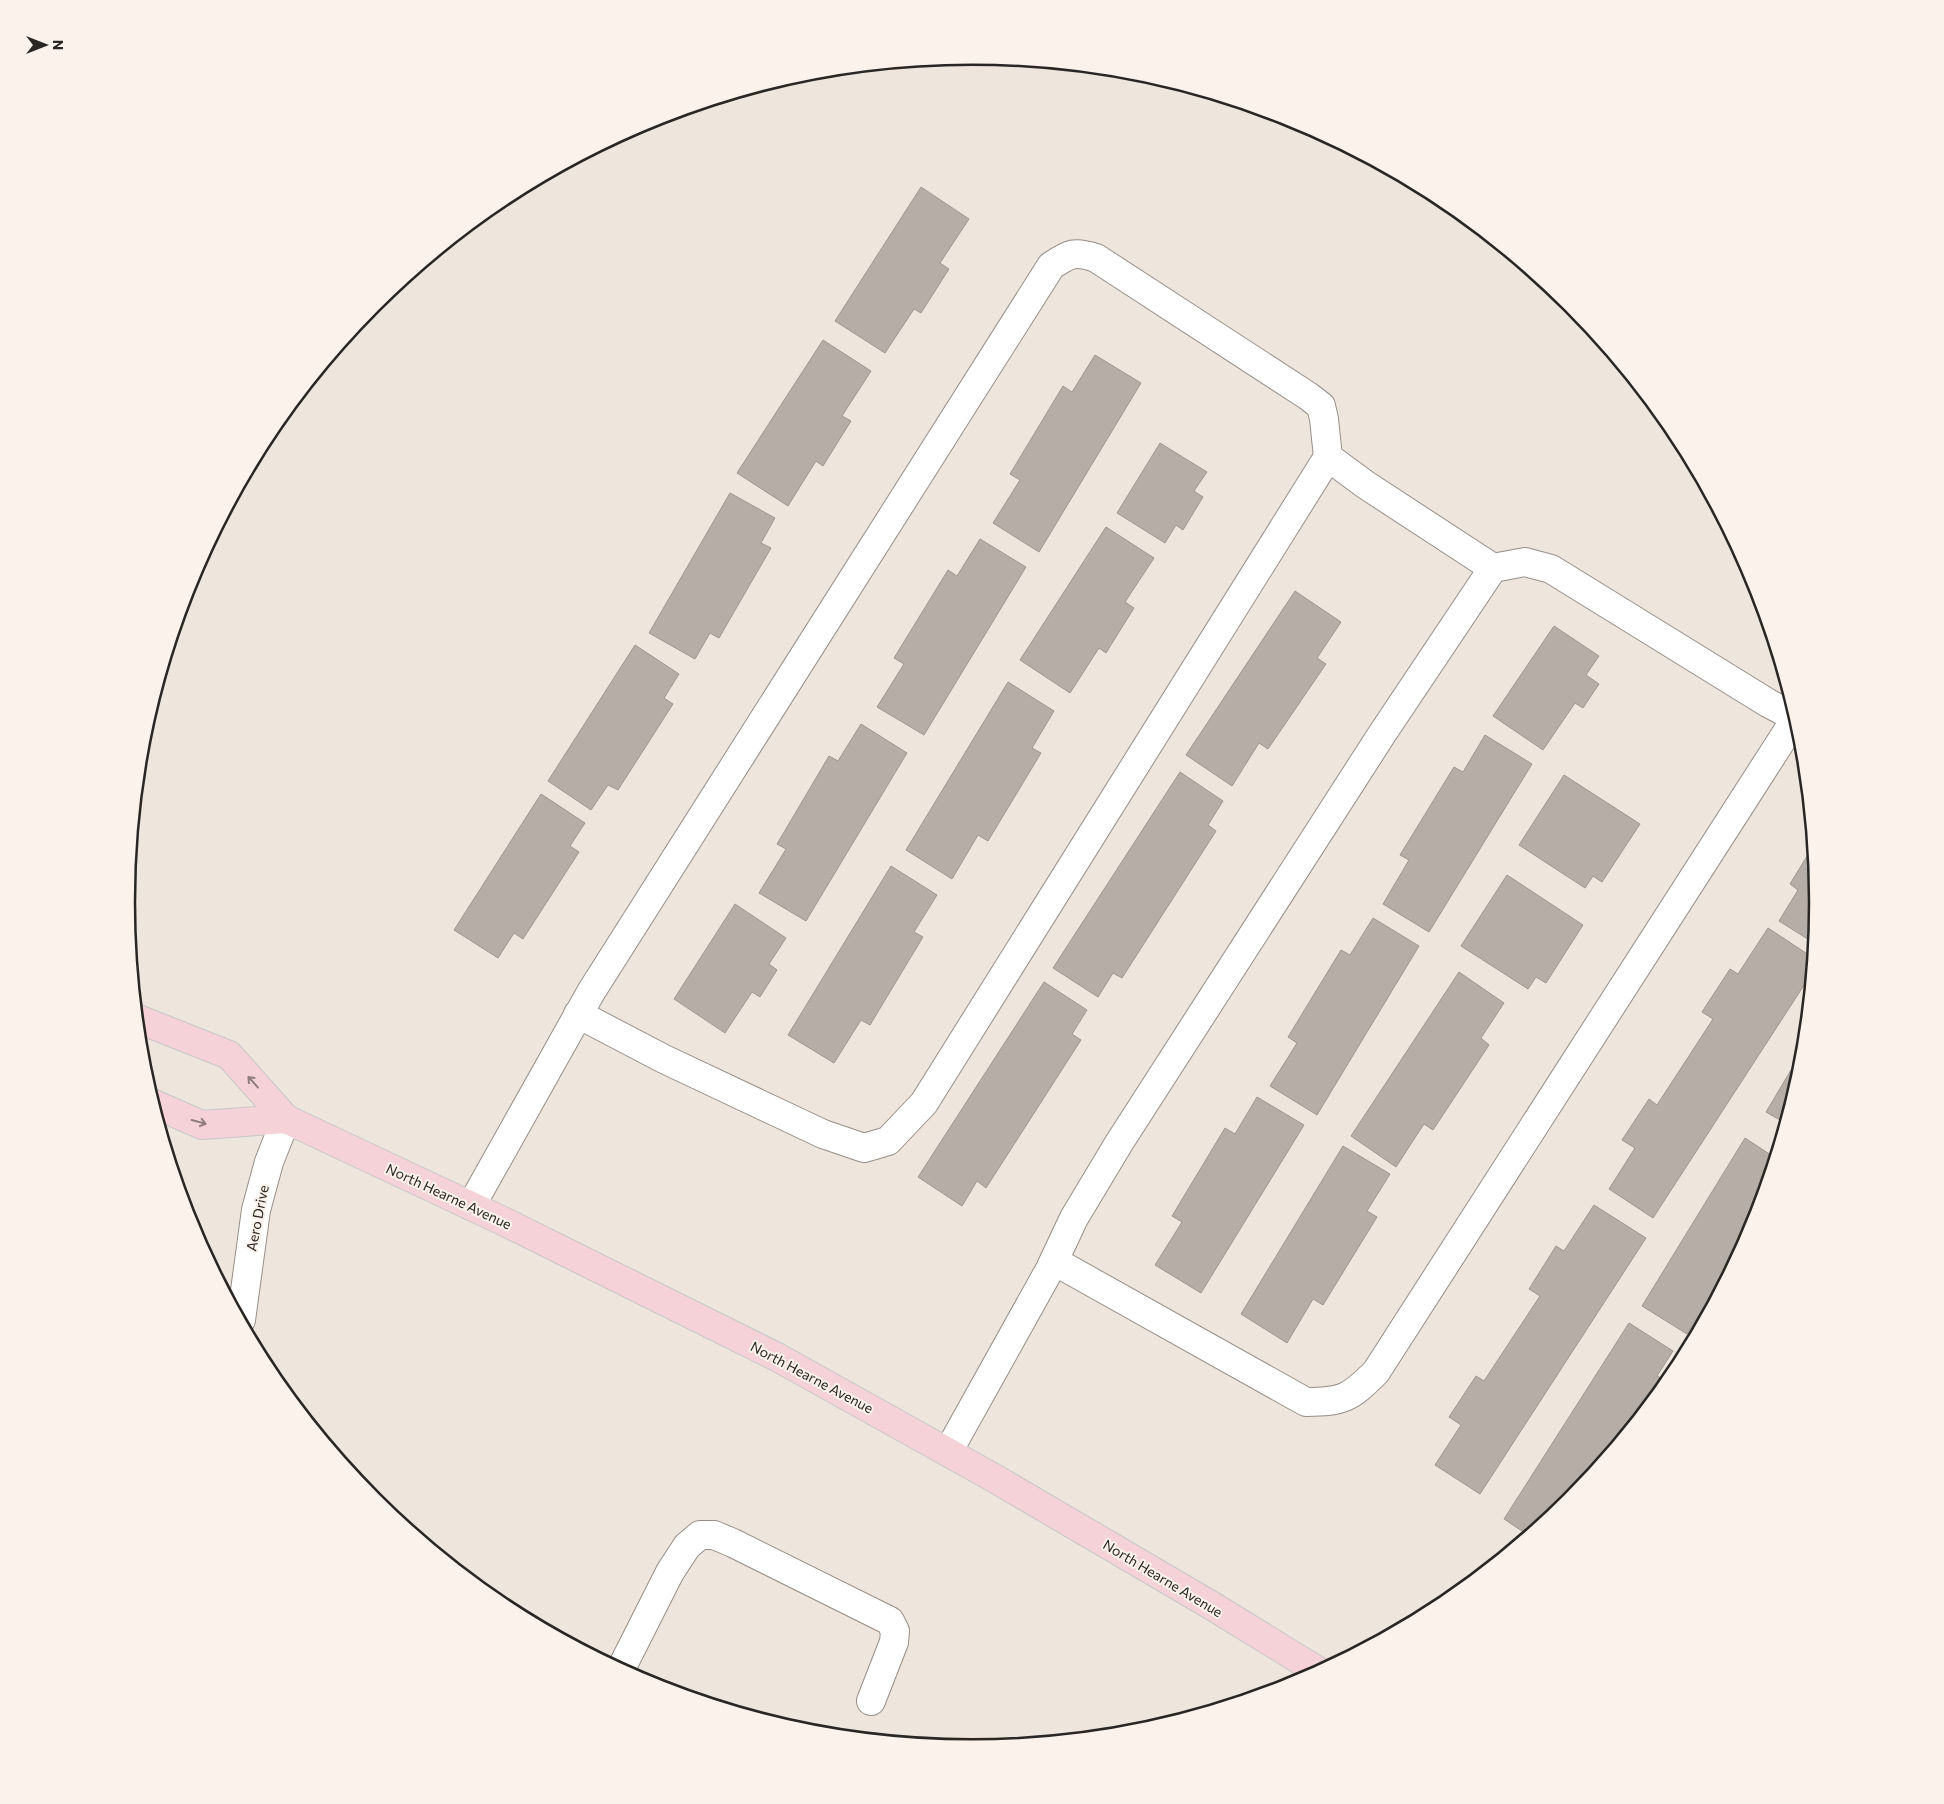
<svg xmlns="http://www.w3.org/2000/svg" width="1944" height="1804" font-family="Commissioner,sans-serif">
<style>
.building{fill:#b6ada6;stroke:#9f978f}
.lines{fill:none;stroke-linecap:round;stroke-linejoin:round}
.minor-casing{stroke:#968e87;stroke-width:30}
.major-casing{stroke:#c7c7c6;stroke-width:30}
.minor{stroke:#fff;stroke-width:28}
.major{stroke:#f5d2d8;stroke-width:28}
.oneway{stroke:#8f7c7e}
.labels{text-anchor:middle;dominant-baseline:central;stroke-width:4;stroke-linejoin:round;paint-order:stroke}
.street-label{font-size:14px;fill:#292623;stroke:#fbf3eb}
.rim{fill:none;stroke:#292623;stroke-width:2.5}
</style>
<rect width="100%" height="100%" fill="#eee5dd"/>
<g class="building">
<polygon points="921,187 969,219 940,263 949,269 921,313 914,309 885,353 835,321"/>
<polygon points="823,340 871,371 842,416 851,421 823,466 816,461 788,506 737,473"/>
<polygon points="1095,355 1141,383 1039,552 993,523 1020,480 1010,474 1063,386 1072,392"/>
<polygon points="1160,443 1207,472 1194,491 1203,497 1183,530 1176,525 1165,543 1117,513"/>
<polygon points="730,493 775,518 761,543 771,548 719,638 710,633 695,659 649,633"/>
<polygon points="1106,527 1154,558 1125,602 1134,608 1106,653 1099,648 1070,693 1020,660"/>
<polygon points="980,539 1026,567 924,735 877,707 904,664 894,658 948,570 957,576"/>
<polygon points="1295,591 1341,622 1317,658 1326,664 1268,749 1259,743 1232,786 1186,755"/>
<polygon points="1554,626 1599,656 1586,675 1599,684 1583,708 1575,703 1543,750 1493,716"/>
<polygon points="635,645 679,674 664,698 673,704 618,790 608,785 591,810 548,781"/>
<polygon points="1008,682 1054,711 1032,748 1041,753 988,841 978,835 952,879 906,850"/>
<polygon points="861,724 907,753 806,921 759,893 786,849 777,844 829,756 838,761"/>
<polygon points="1485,735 1532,764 1429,932 1383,904 1409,860 1400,855 1454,767 1463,772"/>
<polygon points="1180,772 1223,801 1208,825 1216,831 1122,978 1113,973 1098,997 1053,968"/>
<polygon points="1564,775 1640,824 1602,882 1593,876 1585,888 1519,845"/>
<polygon points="541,794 585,823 570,846 579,852 523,939 514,933 498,958 454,930"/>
<polygon points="1812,848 1818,902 1814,943 1779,921 1798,890 1790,884"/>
<polygon points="891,866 937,895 914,932 923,937 870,1025 861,1020 834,1063 788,1035"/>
<polygon points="1507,875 1583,925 1546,983 1536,977 1528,989 1461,946"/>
<polygon points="735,904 786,938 769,964 777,970 760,997 752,992 725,1033 674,999"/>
<polygon points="1373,918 1419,946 1317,1115 1270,1086 1297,1043 1288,1037 1341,950 1350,955"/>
<polygon points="1768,928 1812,957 1810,976 1653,1218 1609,1189 1635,1148 1622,1140 1649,1099 1657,1105 1713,1019 1702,1012 1730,969 1738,974"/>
<polygon points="1459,972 1504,1003 1481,1038 1489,1045 1433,1130 1424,1124 1396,1167 1351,1136"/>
<polygon points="1044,982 1087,1010 1072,1034 1081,1040 986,1188 977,1181 962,1206 918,1177"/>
<polygon points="1803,1050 1801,1067 1785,1123 1766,1112"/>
<polygon points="1257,1097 1304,1125 1201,1293 1155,1265 1182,1222 1172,1216 1225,1128 1235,1134"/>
<polygon points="1745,1138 1774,1157 1753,1226 1717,1293 1714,1291 1687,1334 1642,1306"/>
<polygon points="1343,1146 1390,1174 1367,1211 1377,1217 1323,1305 1313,1299 1287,1343 1241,1314"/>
<polygon points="1594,1205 1646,1238 1480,1494 1435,1465 1461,1425 1449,1417 1476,1376 1484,1381 1540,1296 1529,1289 1556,1246 1564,1251"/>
<polygon points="1629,1323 1673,1351 1657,1376 1667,1381 1570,1500 1528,1535 1504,1519"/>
</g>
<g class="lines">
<defs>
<g id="minor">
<polyline points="578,1014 664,1059 823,1134 864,1148 888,1141 924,1103 1328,457"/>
<path d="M471,1206L591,992L1051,266C1070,253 1075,251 1096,258L1308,396L1321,406L1324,419L1328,457L1366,485L1493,568L1525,562L1551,569L1768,703L1796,718L1376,1372C1350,1398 1343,1402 1306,1402L1054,1261"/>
<polyline points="241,1320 256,1210 269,1162 286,1119"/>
<polyline points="948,1452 1050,1269 1074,1218 1119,1143 1382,734 1493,568"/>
<polyline points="621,1669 670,1572 687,1546 700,1535 714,1535 733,1543 890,1621 895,1631 894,1642 871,1701"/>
</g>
<g id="major">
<polyline points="138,1019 229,1055 286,1119 503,1221 777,1357 994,1478 1209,1604 1318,1671"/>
<polyline points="154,1104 202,1125 286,1119"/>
</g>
</defs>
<use href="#minor" class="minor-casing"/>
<use href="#major" class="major-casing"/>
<use href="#minor" class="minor"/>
<use href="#major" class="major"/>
</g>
<defs><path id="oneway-shaft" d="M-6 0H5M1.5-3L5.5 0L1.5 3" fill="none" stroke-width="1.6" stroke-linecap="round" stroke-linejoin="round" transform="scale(1.25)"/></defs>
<g class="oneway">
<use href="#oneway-shaft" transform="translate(253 1082) rotate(-132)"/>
<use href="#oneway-shaft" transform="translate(199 1122) rotate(15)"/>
</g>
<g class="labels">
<g class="street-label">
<text transform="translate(449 1196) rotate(25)">North Hearne Avenue</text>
<text transform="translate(257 1218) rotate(-79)">Aero Drive</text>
<text transform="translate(812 1377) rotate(28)">North Hearne Avenue</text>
<text transform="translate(1163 1578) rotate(31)">North Hearne Avenue</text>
</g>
</g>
<path d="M0 0H1944V1804H0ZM135 902a837 837 0 1 1 1674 0a837 837 0 1 1-1674 0Z" fill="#fbf3eb" fill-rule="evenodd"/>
<path class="rim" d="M135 902a837 837 0 1 1 1674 0a837 837 0 1 1-1674 0Z"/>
<g transform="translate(45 45) rotate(90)" stroke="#fbf3eb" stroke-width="4" paint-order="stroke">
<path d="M0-4L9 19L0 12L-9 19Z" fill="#292623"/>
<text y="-8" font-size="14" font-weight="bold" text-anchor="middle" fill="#292623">N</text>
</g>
</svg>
